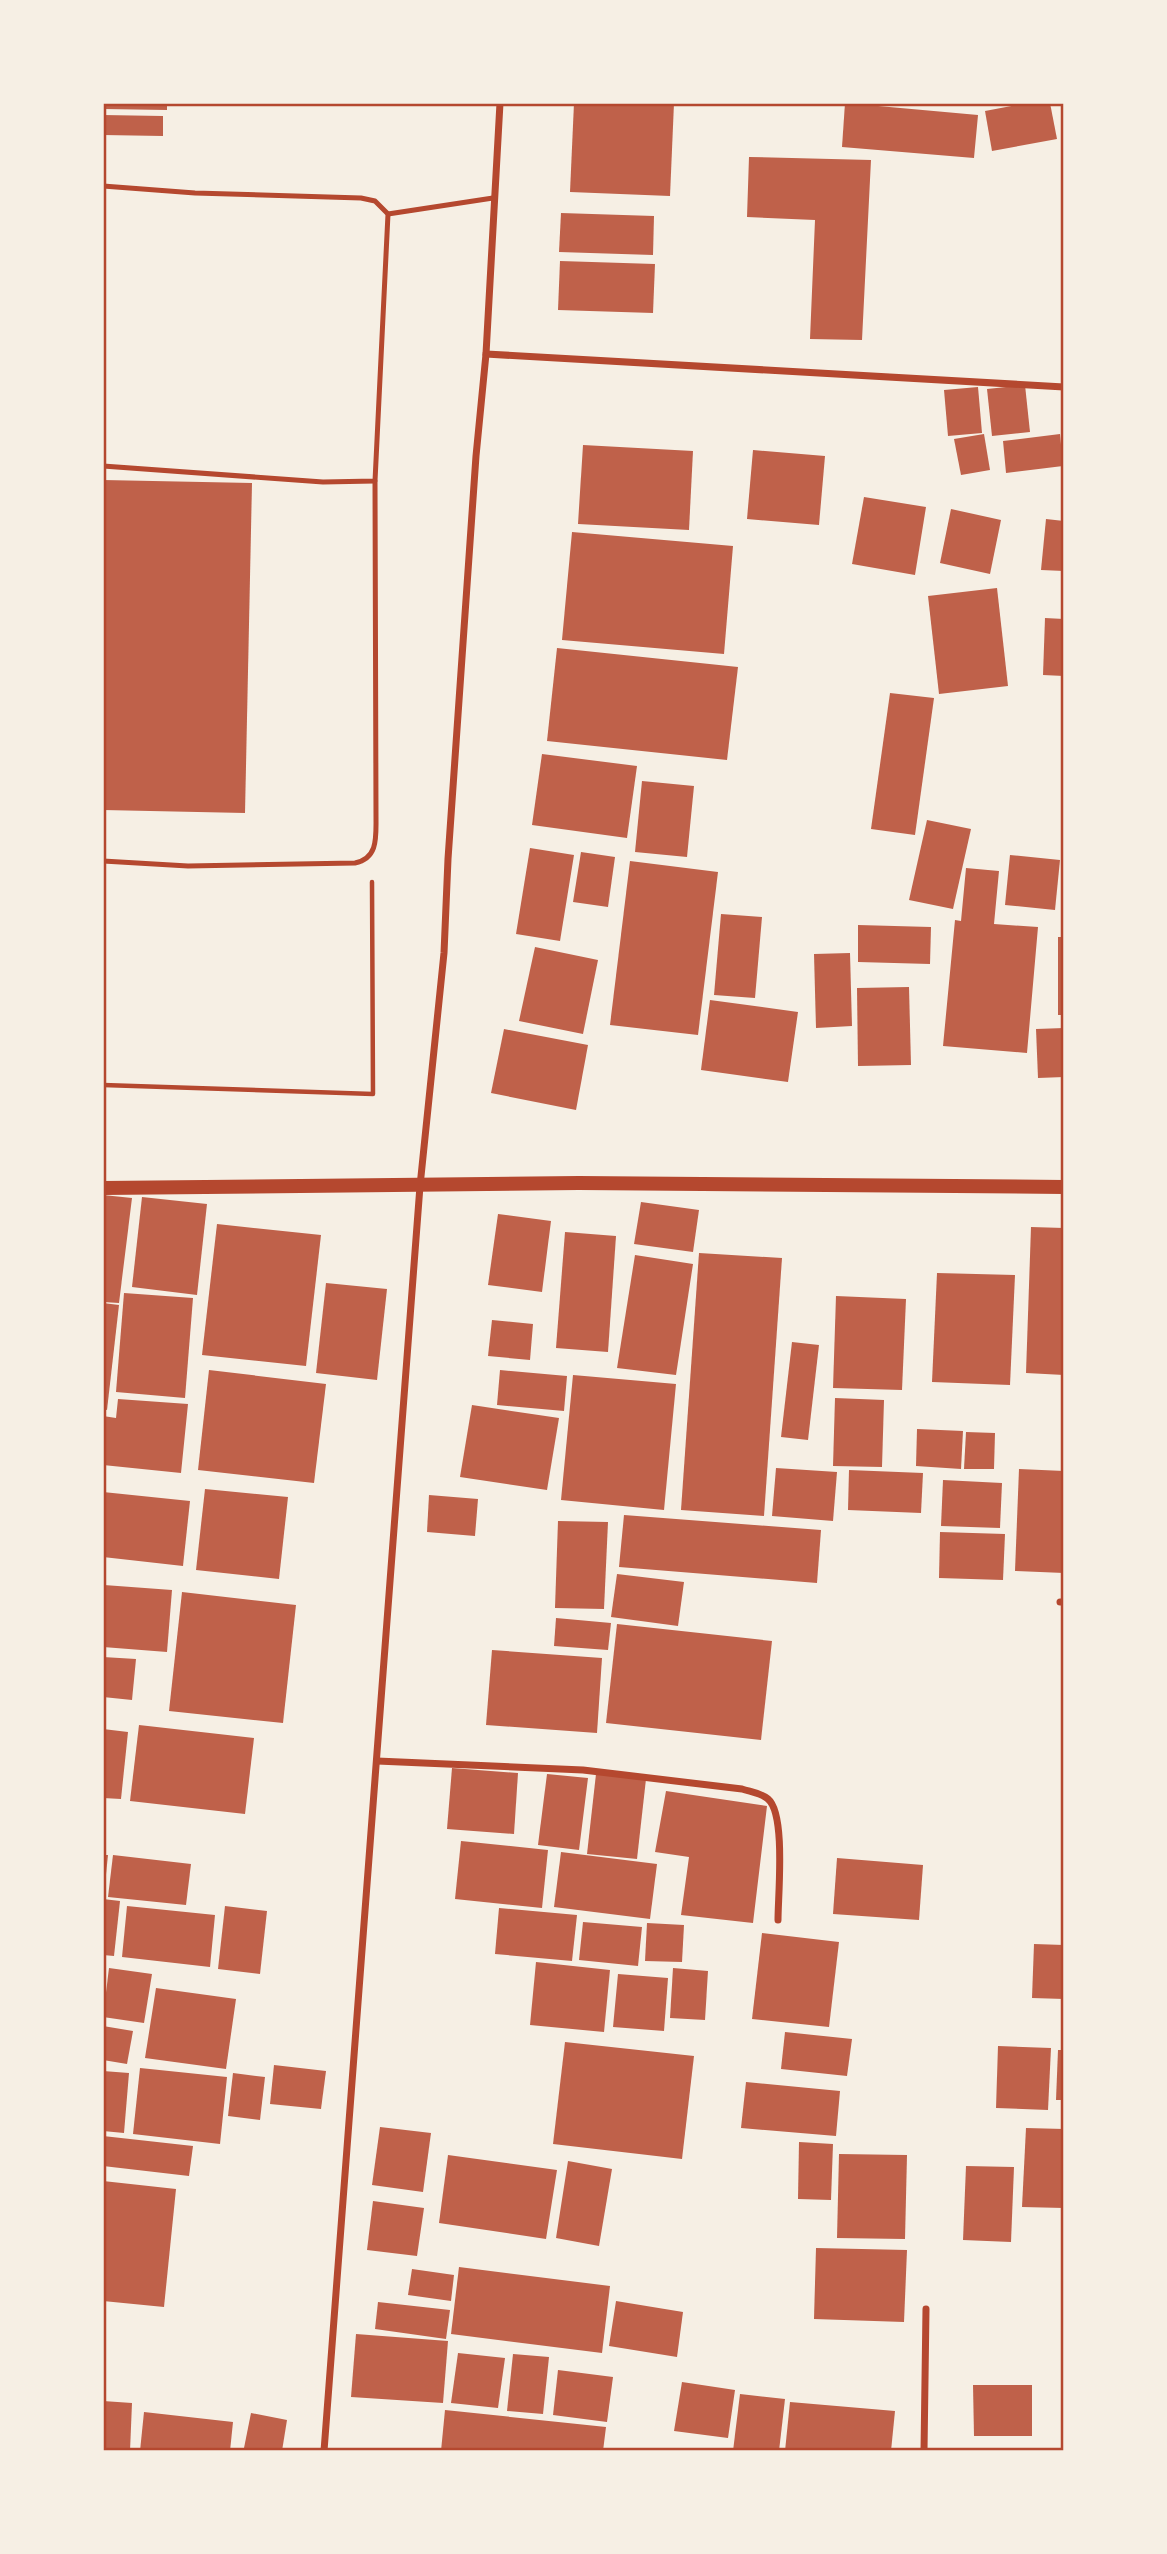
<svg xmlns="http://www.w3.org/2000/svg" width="1167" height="2554" font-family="Lato,sans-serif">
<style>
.building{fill:#bf614a}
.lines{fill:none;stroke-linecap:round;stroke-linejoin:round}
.path{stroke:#b5482f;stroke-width:4.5}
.service{stroke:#b5482f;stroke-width:5}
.minor{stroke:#b5482f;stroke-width:7}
.secondary{stroke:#b5482f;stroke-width:14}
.neatline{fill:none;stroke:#b5482f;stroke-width:2.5}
</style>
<rect width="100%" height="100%" fill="#f6efe4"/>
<g class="building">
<polygon points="103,103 167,103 167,110 103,109"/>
<polygon points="574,103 674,103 670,196 570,192"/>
<polygon points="845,103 978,115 974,158 842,147"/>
<polygon points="1028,103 1050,103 1057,139 992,151 985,111"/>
<polygon points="103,115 163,116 163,136 103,135"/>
<polygon points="749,157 871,160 862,340 810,339 815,220 747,217"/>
<polygon points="561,213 654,216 653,255 559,252"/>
<polygon points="560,261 655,264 653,313 558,310"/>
<polygon points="1025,385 1030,432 992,436 987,389"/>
<polygon points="978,387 982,433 948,436 944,390"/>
<polygon points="984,434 990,470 961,475 954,439"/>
<polygon points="1060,434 1063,466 1006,473 1003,441"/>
<polygon points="583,445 693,451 689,530 578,524"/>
<polygon points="753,450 825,456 819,525 747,519"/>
<polygon points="103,480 252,483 245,813 103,810"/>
<polygon points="864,497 926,507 915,575 852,564"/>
<polygon points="951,509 1001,520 990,574 940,563"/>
<polygon points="1046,519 1064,521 1064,571 1041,570"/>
<polygon points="572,532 733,546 724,654 562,640"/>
<polygon points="997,588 1008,686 939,694 928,596"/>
<polygon points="1045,618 1064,619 1064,676 1043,675"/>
<polygon points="557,648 738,667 727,760 547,741"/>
<polygon points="890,693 934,698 915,835 871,829"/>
<polygon points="542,754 637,766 627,838 532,825"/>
<polygon points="642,781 694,786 687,857 635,852"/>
<polygon points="927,820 971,829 953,909 909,900"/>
<polygon points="530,848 574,855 560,941 516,934"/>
<polygon points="581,852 615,857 608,907 573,902"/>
<polygon points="1010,855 1060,860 1055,910 1005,905"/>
<polygon points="630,861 718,872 698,1035 610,1025"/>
<polygon points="966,868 999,871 994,924 1038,927 1027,1053 943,1046 955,920 961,921"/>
<polygon points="721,914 762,917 755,998 714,995"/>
<polygon points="858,925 931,927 930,964 858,962"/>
<rect x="1058" y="937" width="6" height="78"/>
<polygon points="535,947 598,960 583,1034 519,1021"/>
<polygon points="850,953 852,1026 816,1028 814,954"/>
<polygon points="909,987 911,1065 858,1066 857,988"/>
<polygon points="710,1000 798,1012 788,1082 701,1070"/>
<polygon points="1064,1028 1064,1077 1038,1078 1036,1029"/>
<polygon points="504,1029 588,1045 576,1110 491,1093"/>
<polygon points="103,1195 132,1198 119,1303 103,1302"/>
<polygon points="142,1197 207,1204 197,1295 132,1287"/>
<polygon points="641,1202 699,1210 693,1252 634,1244"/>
<polygon points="498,1214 551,1221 542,1292 488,1285"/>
<polygon points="217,1224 321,1235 306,1366 202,1355"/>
<polygon points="1031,1227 1064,1228 1064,1375 1026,1373"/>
<polygon points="565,1232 616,1236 608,1352 556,1348"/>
<polygon points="699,1253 782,1258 764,1516 681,1510"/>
<polygon points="635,1255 693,1264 676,1375 617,1368"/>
<polygon points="937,1273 1015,1275 1010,1385 932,1382"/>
<polygon points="326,1283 387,1289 377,1380 316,1373"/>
<polygon points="124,1293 193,1298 185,1398 116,1392"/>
<polygon points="836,1296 906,1299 902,1390 833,1388"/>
<polygon points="103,1303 119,1305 107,1410 103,1409"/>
<polygon points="492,1320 533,1324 530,1360 488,1356"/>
<polygon points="792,1342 819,1345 808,1440 781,1437"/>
<polygon points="209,1370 326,1384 314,1483 198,1470"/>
<polygon points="500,1370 567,1376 564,1411 497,1405"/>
<polygon points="573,1375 676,1384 664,1510 561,1500"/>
<polygon points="835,1398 884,1400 882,1467 833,1466"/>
<polygon points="118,1399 188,1404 181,1473 103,1465 103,1416 116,1418"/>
<polygon points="472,1405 559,1418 547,1490 460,1477"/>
<polygon points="917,1429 963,1431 961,1469 916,1466"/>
<polygon points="966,1432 995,1433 994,1469 964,1469"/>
<polygon points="776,1468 837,1472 833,1521 772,1516"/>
<polygon points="1019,1469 1064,1471 1064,1573 1015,1571"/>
<polygon points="849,1470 923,1473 921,1513 848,1510"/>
<polygon points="943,1480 1002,1483 1000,1528 941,1526"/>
<polygon points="205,1489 288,1497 279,1579 196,1570"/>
<polygon points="103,1492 190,1501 183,1566 103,1557"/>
<polygon points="429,1495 478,1499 475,1536 427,1532"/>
<polygon points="624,1515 821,1530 817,1583 619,1567"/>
<polygon points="558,1521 608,1522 604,1609 555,1608"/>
<polygon points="940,1532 1005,1534 1003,1580 939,1578"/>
<polygon points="617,1574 684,1582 678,1626 611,1617"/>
<polygon points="104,1585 172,1590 167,1652 103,1647"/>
<polygon points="182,1592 296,1605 283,1723 169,1711"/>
<polygon points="556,1618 611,1623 608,1650 554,1646"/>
<polygon points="617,1624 772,1641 761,1740 606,1723"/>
<polygon points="492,1650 602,1658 597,1733 486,1725"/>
<polygon points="103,1657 136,1659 132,1700 103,1697"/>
<polygon points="139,1725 254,1738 245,1814 130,1801"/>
<polygon points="103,1729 128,1732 121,1799 103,1798"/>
<polygon points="452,1768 518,1773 514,1834 447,1829"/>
<polygon points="547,1774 588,1778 579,1850 538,1845"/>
<polygon points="596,1774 646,1779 637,1859 587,1854"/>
<polygon points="666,1791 767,1806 753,1923 681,1915 689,1857 655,1852"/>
<polygon points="461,1841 548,1850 542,1908 455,1899"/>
<polygon points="561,1852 657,1864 650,1919 554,1907"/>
<polygon points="103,1855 108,1855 105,1884 103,1883"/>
<polygon points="113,1855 191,1864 186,1905 108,1897"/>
<polygon points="837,1858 923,1865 919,1920 833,1914"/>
<polygon points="103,1899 120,1901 114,1956 103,1955"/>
<polygon points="127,1906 215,1915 210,1967 122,1957"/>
<polygon points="225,1906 267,1911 260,1974 218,1969"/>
<polygon points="499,1908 577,1915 572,1961 495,1954"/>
<polygon points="583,1922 642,1927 638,1966 579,1960"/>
<polygon points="647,1923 684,1925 682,1962 645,1961"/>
<polygon points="762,1933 839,1942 829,2027 752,2019"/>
<polygon points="1034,1944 1064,1945 1064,1999 1032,1998"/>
<polygon points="536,1962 610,1970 604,2032 530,2025"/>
<polygon points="109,1968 152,1974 144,2023 103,2017"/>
<polygon points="673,1968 708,1971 705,2020 670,2018"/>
<polygon points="618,1974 668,1978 664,2031 613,2027"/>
<polygon points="156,1988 236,1999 226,2069 145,2058"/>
<polygon points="103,2026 133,2031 127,2064 103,2060"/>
<polygon points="785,2032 852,2039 847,2076 781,2069"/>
<polygon points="565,2042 694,2056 682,2159 553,2144"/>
<polygon points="998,2046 1051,2048 1048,2110 996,2108"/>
<polygon points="1058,2050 1064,2050 1064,2100 1056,2100"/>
<polygon points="274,2065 326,2071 321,2109 270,2104"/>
<polygon points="140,2068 227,2077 220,2144 133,2134"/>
<polygon points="103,2071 129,2073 124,2133 103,2131"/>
<polygon points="233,2073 265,2077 260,2120 228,2116"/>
<polygon points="746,2082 840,2091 836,2136 741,2128"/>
<polygon points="380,2127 431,2133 423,2192 372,2185"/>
<polygon points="1026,2128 1064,2129 1064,2208 1022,2207"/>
<polygon points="103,2136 193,2146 189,2176 103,2166"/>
<polygon points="799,2142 833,2144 831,2200 798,2199"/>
<polygon points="839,2154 907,2155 905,2239 837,2238"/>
<polygon points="448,2155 557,2170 546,2239 439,2223"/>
<polygon points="568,2161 612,2169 599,2246 556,2238"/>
<polygon points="966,2166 1014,2167 1011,2242 963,2240"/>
<polygon points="103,2181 176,2189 164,2307 103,2301"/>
<polygon points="373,2201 424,2208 417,2256 367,2250"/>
<polygon points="816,2248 907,2250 904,2322 814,2319"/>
<polygon points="459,2267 610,2286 602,2353 451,2334"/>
<polygon points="412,2269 454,2275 451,2301 408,2295"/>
<polygon points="616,2301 683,2312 677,2357 609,2346"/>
<polygon points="378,2302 450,2310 446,2339 375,2329"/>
<polygon points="356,2334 448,2341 443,2403 351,2397"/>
<polygon points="458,2353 505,2358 498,2408 451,2403"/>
<polygon points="513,2354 549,2357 543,2414 507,2411"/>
<polygon points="558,2370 613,2377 607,2422 553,2415"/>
<polygon points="682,2382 735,2390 728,2438 674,2431"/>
<polygon points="973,2385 1032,2385 1032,2436 974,2436"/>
<polygon points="740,2394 785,2399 779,2451 733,2451"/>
<polygon points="103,2401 132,2403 130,2451 103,2451"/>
<polygon points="790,2402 895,2411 891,2451 785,2451"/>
<polygon points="445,2410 606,2427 603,2451 441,2451"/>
<polygon points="144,2412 233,2422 230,2451 140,2451"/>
<polygon points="251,2413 287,2420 282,2451 244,2448"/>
</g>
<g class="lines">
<polyline class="path" points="103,1085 373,1094 372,882"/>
<g class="service">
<polyline points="103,186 195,193 361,198 375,201 388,214 375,481 323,482 103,466"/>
<polyline points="388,214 493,198"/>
<path d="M103,861L188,866L355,863C378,858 376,838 376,817L375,481"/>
</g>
<g class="minor">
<polyline points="486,354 1064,387"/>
<polyline points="1060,1602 1064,1602"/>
<path d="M377,1761L583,1770L742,1789C751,1792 761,1793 768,1799C786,1814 778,1895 778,1920"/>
<polyline points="324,2451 420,1186 444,953 448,859 476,456 486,354 500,103"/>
<polyline points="924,2451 926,2309"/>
</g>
<polyline class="secondary" points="103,1188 579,1183 1064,1187"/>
</g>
<rect width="1167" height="2554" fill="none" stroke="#f6efe4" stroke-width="210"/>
<rect x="105" y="105" width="957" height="2344" class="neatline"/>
</svg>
